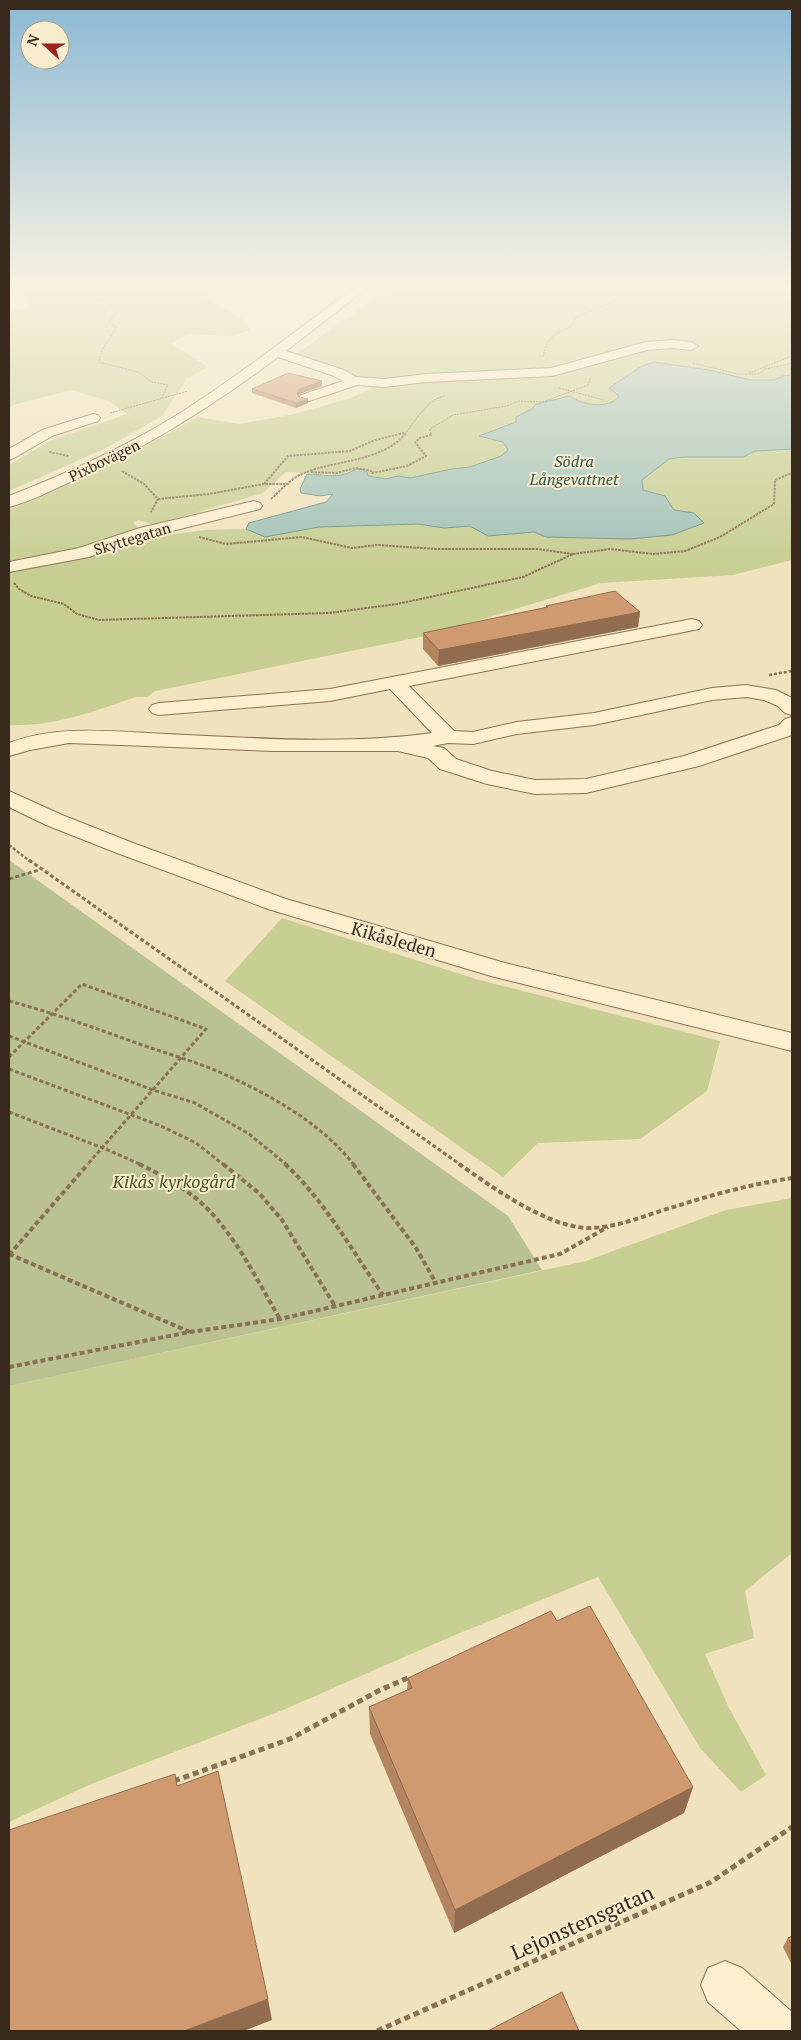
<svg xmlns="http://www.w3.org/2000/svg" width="801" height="2040" font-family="'PT Serif',serif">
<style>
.green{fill:#c6ce91}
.cemetery{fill:#bbc291}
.water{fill:#a1c1b8;stroke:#688f86}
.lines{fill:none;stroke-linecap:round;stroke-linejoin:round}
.minor-casing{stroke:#897155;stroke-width:2}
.path-far5{stroke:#897155;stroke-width:1;stroke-dasharray:2 1;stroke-linecap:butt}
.path-far4{stroke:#897155;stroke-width:2;stroke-dasharray:2.5 1;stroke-linecap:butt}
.path-far3{stroke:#897155;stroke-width:2.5;stroke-dasharray:3 2;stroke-linecap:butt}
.path-far2{stroke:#897155;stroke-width:3;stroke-dasharray:4 2.5;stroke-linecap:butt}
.path-far1{stroke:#897155;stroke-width:4;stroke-dasharray:5 3;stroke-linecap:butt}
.path{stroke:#897155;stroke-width:5;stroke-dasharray:6 4;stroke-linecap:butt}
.minor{fill:#fbefd0;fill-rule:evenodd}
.wall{fill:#b38460}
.shaded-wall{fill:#926c4e}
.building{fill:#d09a70;stroke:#926c4e}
.labels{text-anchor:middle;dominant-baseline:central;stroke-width:4;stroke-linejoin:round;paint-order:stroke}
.far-street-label{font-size:15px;fill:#37291b;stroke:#f7eccd}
.far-water-label{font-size:16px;font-style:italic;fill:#295856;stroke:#f7eccd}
.street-label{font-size:18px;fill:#37291b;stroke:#f7eccd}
.park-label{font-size:18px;font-style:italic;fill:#475520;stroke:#f7eccd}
.near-street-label{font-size:21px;fill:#37291b;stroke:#f7eccd}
</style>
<rect width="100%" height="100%" fill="#f0e2bd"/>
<g class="green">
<polygon points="9,286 224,286 206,298 242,319 250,330 232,336 189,334 171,344 208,367 187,378 162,416 104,449 9,491 9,465 52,440 127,414 109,401 71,390 13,405 9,408 9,313 28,306 30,299 20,292 9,292"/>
<path d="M393,286H792V375L783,376L774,380H751L709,370L654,362L610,388L619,396C608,410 583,405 570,396L536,404L532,409L516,417L517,422L486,433L482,438L503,442L508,450L502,456L470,467L451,469L411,478L398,476L386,479L375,478L352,469L343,475L286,472L263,493L154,525L138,520L133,523L149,537L205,530L246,529L265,537L319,527L383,524H418L444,528L470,526L488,536L534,532L546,537L630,539L672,535L704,523L694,513L674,510L665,496L643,490L642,480L669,459L683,457H743L755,451L792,449V560L733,575L601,583L430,635L155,691L147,697H136C94,711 54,727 9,725V510L122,459L198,417L239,424L290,415L348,399L376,386L295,355Z"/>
<polygon points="282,918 479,980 720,1041 707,1091 640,1139 538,1143 503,1177 225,981"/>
<polygon points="792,1198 792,1553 745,1591 754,1638 705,1654 729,1708 766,1775 741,1792 700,1748 598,1577 450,1637 283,1710 91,1784 9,1822 9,1386 586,1261 726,1210"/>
</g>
<polygon class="cemetery" points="9,860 508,1216 542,1270 9,1386"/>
<path class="water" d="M654,362L709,370L751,380H774L783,376L792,375V449L755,451L743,457H683L669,459L642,480L643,490L665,496L674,510L694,513L704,523L672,535L630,539L546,537L534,532L488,536L470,526L444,528L418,524L319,527L265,537L246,529L249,523L326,502L333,494L320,496L301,493L300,489L307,474C318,474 330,477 341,475C352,474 355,464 367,472L368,476L386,479L398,476L411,478L451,469L470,467L501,456L508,450L503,442L479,436L516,422V417L532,409L536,404L570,396C582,405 609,410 619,396L609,388L642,366Z"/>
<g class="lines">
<defs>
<g id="minor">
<path d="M357,286H370L286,351L344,370L356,377L384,379L426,374L551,368L646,342L672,340L691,342L698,346L691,350L672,348L647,350L552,376L426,382L384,387L357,385L306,402L301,401L299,398L301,395L343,381L334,376L278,357C213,406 146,448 72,481C52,490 30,502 9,507V496C65,474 121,449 172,418C237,378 296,330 357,286Z"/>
<polygon points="93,414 98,415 100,418 98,421 52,436 14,458 9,460 9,449 42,430"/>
<polygon points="254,501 260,503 262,506 260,509 152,536 89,557 9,572 9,562 79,548 140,528"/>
<path d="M692,619L699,621L702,625L699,629L409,686L454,731L473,732L517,722L594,713L712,688L746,685L776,690L792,698V715L785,713L778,706L764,700L746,697L712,700L594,725L517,734L473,744L448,743L433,746L444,748L456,759L492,771L535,780L586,779L684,756L779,725L785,719L792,717V735L699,766L586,793L535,794L487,784L440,769L428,758L398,751H273L69,743L30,750L9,756V743C59,724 115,732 167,734C255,738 345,745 432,733L390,689L330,701L159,715L152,713L149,709L152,705L159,703L330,689Z"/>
<polygon points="9,791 62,815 133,843 286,899 505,963 792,1033 792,1051 491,976 268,909 117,853 46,825 9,807"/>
<polygon points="725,1961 742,1968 792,2012 792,2031 741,2031 708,2002 701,1985 708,1968"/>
</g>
</defs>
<use href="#minor" class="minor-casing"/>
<g class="path-far5">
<path d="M96,286L88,295L116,307L117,312L109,322L116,327C109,342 102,345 99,362L138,372L152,382L168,385L161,399"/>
<polyline points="578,286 624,291"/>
<path d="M543,357C547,337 554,334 572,326L576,317L615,301L630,286"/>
<polyline points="693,363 737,374 759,374 765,369 792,363"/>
<polyline points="749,373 792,356"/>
<polyline points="559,388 604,400"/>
<polyline points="110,413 188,391"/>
<polyline points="399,434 405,433"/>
<path d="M405,434C415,421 427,400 444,396"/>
<polyline points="431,434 430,429 453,415 507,406 518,401 543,402 588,385 590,378"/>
</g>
<g class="path-far4">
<polyline points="49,452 69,456"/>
<polyline points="122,471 144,484 158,499 151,512"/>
<polyline points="311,472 336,473 356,468 371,471 372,473 407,466 426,456 415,442 420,438 431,435 431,433"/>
<polyline points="264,484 288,456 350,451 375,440 404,433"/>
<polyline points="158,499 209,494 264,484 289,484"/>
<path d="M271,499C281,490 291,478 304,473C335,460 383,462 406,433"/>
<polyline points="199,537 226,544 302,537 352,548 377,545 436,549 537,549 573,554"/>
<polyline points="14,583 19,589 31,596 64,604 77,614 99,620 329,613 397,604 523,577 573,554 610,549 653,554 685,551 720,537 774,504 775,480 792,473"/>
</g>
<g class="path-far3">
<polyline points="769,675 792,671"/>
<polyline points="9,845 31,862"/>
</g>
<g class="path-far2">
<polyline points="29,860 461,1165"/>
<polyline points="9,879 39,870"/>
<path d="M9,1001C54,1013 98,1029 142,1045C171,1055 201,1063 228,1076C273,1096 324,1126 354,1165"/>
<polyline points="9,1036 153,1090 195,1103 249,1134 287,1165"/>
<polyline points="9,1057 82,984 206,1029 87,1165"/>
<polyline points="9,1069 161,1126 196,1143 224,1165"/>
<polyline points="9,1112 108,1150 142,1165"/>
</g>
<g class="path-far1">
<path d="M139,1164C160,1174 180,1185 198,1200C234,1231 256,1279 280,1319"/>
<polyline points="223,1164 259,1193 282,1220 335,1306"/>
<path d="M285,1164C325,1201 352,1251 383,1295"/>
<polyline points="353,1164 416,1248 436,1283"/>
<path d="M459,1164C492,1187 547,1227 588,1228C618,1228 648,1214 677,1206C714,1194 753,1184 792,1178"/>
<polyline points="9,1254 190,1332"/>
<polyline points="9,1255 88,1164"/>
<polyline points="9,1367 190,1332 280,1319 560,1254 608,1227"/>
</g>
<g class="path">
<polyline points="174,1781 290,1739 380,1690 410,1677"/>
<polyline points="377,2031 711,1882 792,1827"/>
</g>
<use href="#minor" class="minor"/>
</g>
<g class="wall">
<polygon points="322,386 299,394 298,396 299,397 308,403 296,408 252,393 252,389"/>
<polygon points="546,606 640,612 638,627 438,666 423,649 423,633 546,608"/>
<polygon points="557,1621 693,1787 684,1813 454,1933 370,1734 369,1707 407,1690 408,1678"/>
<polygon points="792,1936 792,1965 783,1947 788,1938"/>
</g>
<g class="shaded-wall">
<polygon points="322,381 322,386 299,394 297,399 297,394 299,389"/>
<polygon points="308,399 308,403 296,408 296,403"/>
<polygon points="640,612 638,627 438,666 439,650"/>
<polygon points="693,1787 684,1813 454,1933 455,1910"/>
<polygon points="268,1999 272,2020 244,2031 184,2031"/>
</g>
<g class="building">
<polygon points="288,373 322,381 299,389 297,394 299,397 308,399 296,403 252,389"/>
<polygon points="615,591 640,612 439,650 423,633 548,607 546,606"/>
<polygon points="590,1606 693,1787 455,1910 369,1707 412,1688 408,1678 551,1611 557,1621"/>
<polygon points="218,1771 268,1999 184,2031 9,2031 9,1830 175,1774 177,1786"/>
<polygon points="792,1936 792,1946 788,1938"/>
<polygon points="562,1992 579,2031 488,2031"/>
</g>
<linearGradient id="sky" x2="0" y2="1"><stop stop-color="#8bb9d5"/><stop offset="0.5" stop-color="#f8f2e1"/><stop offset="1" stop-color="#f8f2e1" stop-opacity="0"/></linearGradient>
<rect width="801" height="571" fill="url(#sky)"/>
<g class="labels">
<g class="far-street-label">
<text transform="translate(104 460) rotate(-26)">Pixbovägen</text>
<text transform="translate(132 538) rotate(-17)">Skyttegatan</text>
</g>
<g class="far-water-label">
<text x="574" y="461">Södra<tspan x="574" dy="18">Långevattnet</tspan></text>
</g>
<g class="street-label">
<text transform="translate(394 939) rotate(16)">Kikåsleden</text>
</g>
<g class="park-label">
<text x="174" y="1181">Kikås kyrkogård</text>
</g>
<g class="near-street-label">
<text transform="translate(582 1922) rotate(-24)">Lejonstensgatan</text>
</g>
</g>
<rect width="801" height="2040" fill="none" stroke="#37291b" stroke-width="20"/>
<g transform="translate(45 45) rotate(291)"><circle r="24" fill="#f7eccd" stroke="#aa9e86"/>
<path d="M0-4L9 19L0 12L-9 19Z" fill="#9b2322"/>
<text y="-8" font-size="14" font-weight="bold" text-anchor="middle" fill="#37291b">N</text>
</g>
</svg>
